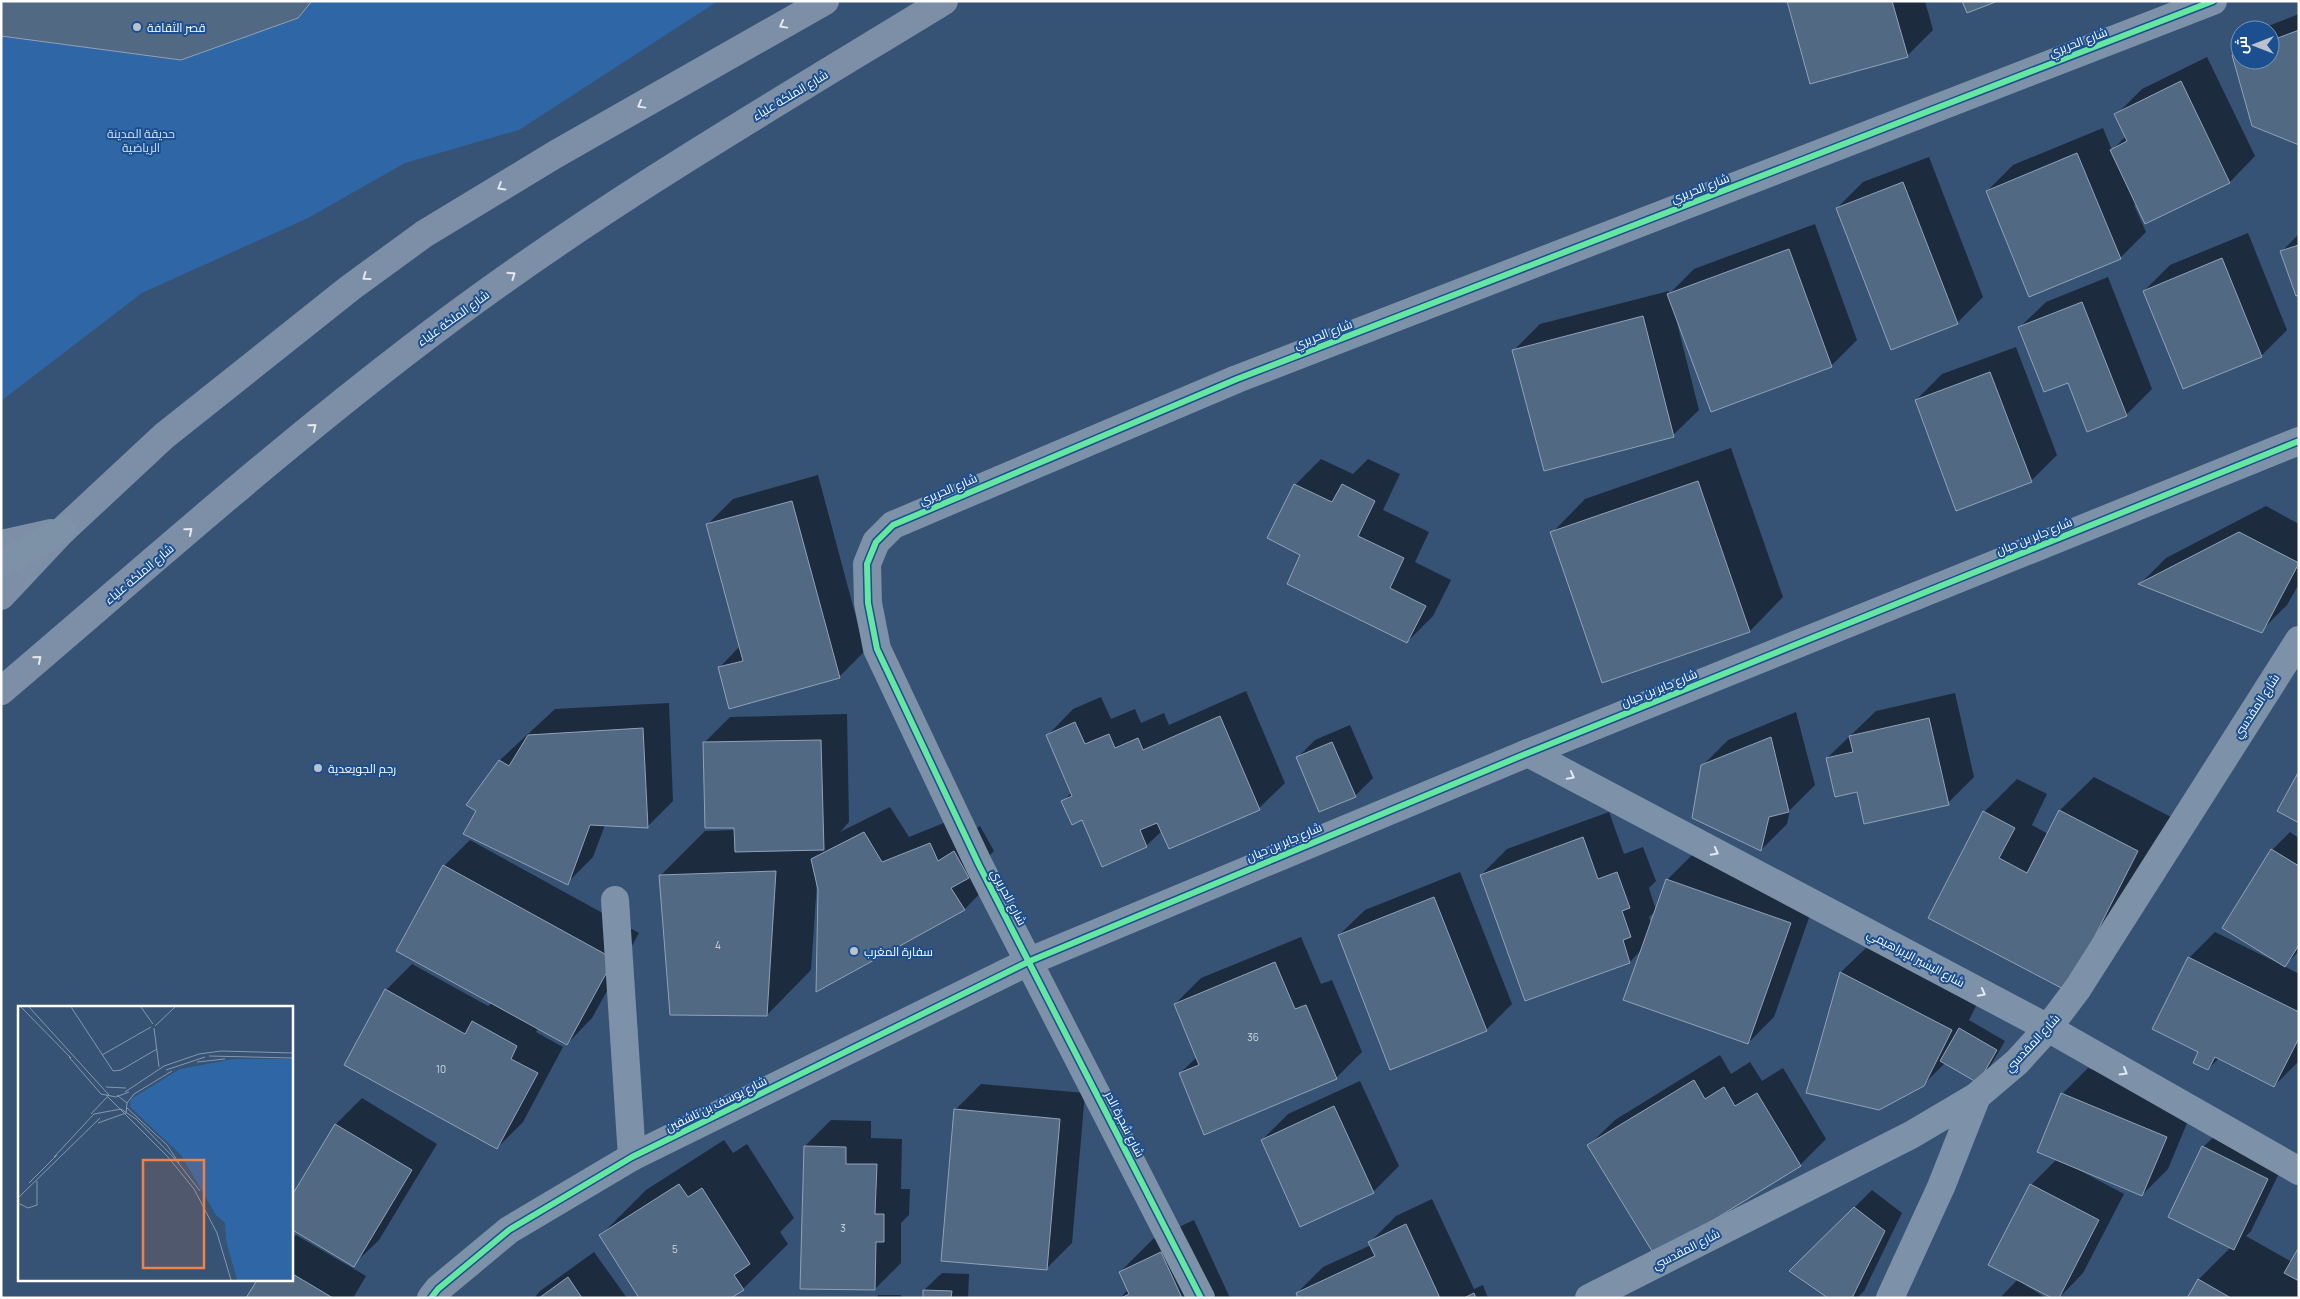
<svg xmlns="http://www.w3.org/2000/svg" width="2300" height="1299" font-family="Manrope,Cairo,sans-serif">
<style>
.green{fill:#2f66a5}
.shadow{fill:#0007;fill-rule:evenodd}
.building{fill:#526984;stroke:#92a2b6}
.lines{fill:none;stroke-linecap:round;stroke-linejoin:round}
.minor{stroke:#7d92a8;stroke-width:28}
.major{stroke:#7d8ea7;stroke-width:28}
.highway{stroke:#7e92a7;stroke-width:28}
.cycleway-casing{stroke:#1b4f8f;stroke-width:9}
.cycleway{stroke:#66e7a1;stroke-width:6}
.oneway{stroke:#e5e8ed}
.oneway2{stroke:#e5e9ee}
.poi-dot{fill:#b9c2ce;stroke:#1b4f8f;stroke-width:2}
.labels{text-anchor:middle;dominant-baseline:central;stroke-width:4;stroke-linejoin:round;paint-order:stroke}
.number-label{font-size:10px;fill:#d4dae0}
.poi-label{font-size:12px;fill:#fff;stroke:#1b4f8f;text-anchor:start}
.street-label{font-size:12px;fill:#fff;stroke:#1b4f8f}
.park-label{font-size:12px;fill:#cfe3fa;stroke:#1b4f8f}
.inset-road{fill:none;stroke:#8697ac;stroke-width:1}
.view{fill:#ee8249;fill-opacity:0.15;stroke:#ee8249;stroke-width:2.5}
.inset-edge{fill:none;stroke:#fff;stroke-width:2.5}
</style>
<rect width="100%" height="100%" fill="#365274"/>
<polygon class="green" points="1,1 718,1 519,130 405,163 308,218 142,293 1,401"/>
<g class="shadow">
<polygon points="1789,1 1925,1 1933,30 1907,56"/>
<polygon points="2299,14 2299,144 2233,55 2240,48 2240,60 2270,60 2270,30 2258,30"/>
<polygon points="2207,57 2255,156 2230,182 2134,205 2146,232 2120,258 1987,191 2013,165 2103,128 2112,150 2126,136 2116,115 2142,89"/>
<polygon points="1929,157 1983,297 1957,323 1837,208 1863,182"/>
<polygon points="1815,224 1857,340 1831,366 1677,323 1699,410 1673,435 1514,350 1540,324 1669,291 1669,294 1694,269"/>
<polygon points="2248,233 2287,330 2261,356 2144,291 2170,265"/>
<polygon points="2299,234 2299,294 2282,251"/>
<polygon points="2108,277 2152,389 2126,415 2020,327 2046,302"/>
<polygon points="2016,347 2057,455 2031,481 1916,400 1942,374"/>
<polygon points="1731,448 1783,597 1750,631 1603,682 1552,533 1585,499"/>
<polygon points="1321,459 1353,474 1368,459 1400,474 1383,510 1429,532 1415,562 1451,580 1433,616 1407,642 1302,554 1295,485"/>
<polygon points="818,475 865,651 839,677 719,668 740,646 707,525 733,499"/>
<polygon points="2266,506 2299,524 2299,584 2287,605 2261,631 2141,583 2166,558"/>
<polygon points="1246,691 1285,783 1259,808 1162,831 1146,846 1083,818 1063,801 1072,792 1048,735 1073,709 1101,697 1111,719 1135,709 1141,723 1164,713 1169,725"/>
<polygon points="1955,693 1974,777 1948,803 1858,791 1827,758 1876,711"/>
<polygon points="669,703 673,801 647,827 605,825 593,857 567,883 468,804 500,760 555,709"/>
<polygon points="1796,712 1815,785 1790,810 1787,824 1761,850 1702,766 1728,740"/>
<polygon points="847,714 849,822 840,832 890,807 909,837 956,818 964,836 980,826 994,851 979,866 990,883 965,909 817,990 819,890 817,882 811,970 767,1015 660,876 705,831 736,830 704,743 730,717"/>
<polygon points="1350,725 1373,778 1355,796 1297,758 1315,740"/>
<polygon points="2094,777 2171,817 2100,956 1929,917 1984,812 2017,779 2047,794 2032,825 2048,834 2060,810"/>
<path d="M1609,812L1624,854L1643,847L1656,881L1649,888L1656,910L1667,880L1693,854L1816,898L1774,1017L1748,1043L1642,949L1630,962L1526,999L1481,875L1507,849ZM1656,911L1651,924L1649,917Z"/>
<polygon points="2290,832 2299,838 2299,951 2284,966 2299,974 2299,1061 2274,1086 2219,1058 2208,1069 2200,1051 2189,958 2215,932 2278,963 2278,961 2224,928 2272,850"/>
<polygon points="470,840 639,933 592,1018 567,1044 538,1028 536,1032 563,1047 523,1122 497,1148 386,990 412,964 488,1006 492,1003 444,866"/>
<polygon points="1460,872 1512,1004 1486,1030 1339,935 1365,910"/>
<polygon points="1301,937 1321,984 1332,980 1362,1052 1336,1078 1180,1073 1197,1057 1175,1004 1201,978"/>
<polygon points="1867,947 1977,1004 1969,1020 2005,1041 1986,1073 1945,1063 1923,1085 1807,1092 1841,972"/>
<polygon points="1720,1055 1731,1074 1750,1062 1762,1081 1783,1068 1826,1139 1800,1165 1655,1254 1589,1145 1615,1120"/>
<polygon points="2088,1068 2192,1111 2168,1169 2142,1195 2080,1169 2079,1170 2124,1194 2083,1273 2059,1298 2027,1283 2025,1285 2046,1298 2000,1298 2018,1279 2031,1185 2057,1159 2062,1094"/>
<polygon points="1360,1081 1399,1166 1373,1192 1262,1140 1288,1114"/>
<polygon points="981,1084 1085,1093 1072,1243 1046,1269 955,1110"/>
<polygon points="362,1098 437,1144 379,1240 353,1265 291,1200 336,1124"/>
<polygon points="831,1120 871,1121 871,1138 902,1139 901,1189 910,1189 909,1215 901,1223 901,1263 875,1289 805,1146"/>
<polygon points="2221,1130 2285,1161 2251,1231 2246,1236 2292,1262 2299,1249 2299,1298 2188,1298 2199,1279 2231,1247 2203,1147"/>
<polygon points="724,1140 733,1153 747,1144 794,1218 780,1232 788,1244 743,1289 601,1235 646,1190"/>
<polygon points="1872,1190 1902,1213 1864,1291 1857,1298 1830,1298 1791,1271"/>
<polygon points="1432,1199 1474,1289 1483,1285 1488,1298 1299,1298 1297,1293 1323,1267 1371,1245 1370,1242 1396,1216"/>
<polygon points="1194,1220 1230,1298 1120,1298 1128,1290 1120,1272 1153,1239"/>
<polygon points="296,1235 366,1276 353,1298 248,1298 291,1280 291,1239"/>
<polygon points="594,1252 627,1298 534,1298 540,1291"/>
<polygon points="942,1273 969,1274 968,1298 924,1298 924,1290"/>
<polygon points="878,1295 901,1295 901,1298 876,1298"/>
</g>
<g class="building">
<polygon points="1,1 312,1 298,18 181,60 1,36"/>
<polygon points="1787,1 1892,1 1908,57 1810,84"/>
<polygon points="1962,1 1998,1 1967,13"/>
<polygon points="2299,30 2299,145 2252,126 2232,55 2240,52 2240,60 2270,60 2270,41"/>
<polygon points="2181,81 2230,183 2145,224 2110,150 2127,141 2114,114"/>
<polygon points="2077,153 2121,259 2029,297 1986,191"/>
<polygon points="1903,182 1958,324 1891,350 1836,208"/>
<polygon points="2299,245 2299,295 2296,296 2280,251"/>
<polygon points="1789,249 1832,367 1711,412 1667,294"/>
<polygon points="2222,258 2262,357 2183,389 2143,291"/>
<polygon points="2082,302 2127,416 2087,432 2068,383 2044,392 2018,327"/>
<polygon points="1643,316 1674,437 1544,471 1512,350"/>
<polygon points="1990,372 2032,482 1956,511 1915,400"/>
<polygon points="1698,481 1750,632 1602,683 1550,532"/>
<polygon points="1294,484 1332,502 1342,484 1375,501 1358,536 1404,558 1390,588 1426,606 1407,643 1287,584 1300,555 1267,538"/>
<polygon points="792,501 840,678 729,709 718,667 743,661 706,524"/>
<polygon points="2239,532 2299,563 2262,633 2138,584"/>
<polygon points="1220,716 1260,810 1169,849 1157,823 1140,830 1147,847 1102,867 1082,820 1072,825 1061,801 1072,796 1046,735 1075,722 1085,744 1109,734 1115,748 1138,738 1143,750"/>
<polygon points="1929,718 1949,805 1864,824 1857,792 1835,797 1826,758 1853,752 1849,736"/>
<polygon points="643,728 648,828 590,825 568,885 463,834 476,811 466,805 499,760 509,766 528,735"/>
<polygon points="1771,737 1789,812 1769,817 1761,851 1692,818 1701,765"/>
<polygon points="821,740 824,850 735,852 734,828 705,828 703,742"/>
<polygon points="1332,742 1356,797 1319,812 1296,757"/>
<polygon points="2299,771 2299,823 2277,811"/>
<polygon points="2059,810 2138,851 2067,991 1928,918 1983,811 2015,828 1999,858 2027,873"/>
<polygon points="864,832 882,862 930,843 938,861 954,851 969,878 951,888 965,910 816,992 818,890 811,859"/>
<polygon points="1583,837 1598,879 1617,872 1630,908 1622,911 1631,937 1623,940 1630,963 1525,1001 1480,875"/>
<polygon points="2271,849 2299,866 2299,945 2285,967 2222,928"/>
<polygon points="443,865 614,959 567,1045 396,951"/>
<polygon points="776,871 767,1016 670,1015 659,875"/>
<polygon points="1666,879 1791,923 1748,1044 1623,1000"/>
<polygon points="1434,897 1487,1031 1390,1070 1338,935"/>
<polygon points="2188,957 2299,1012 2299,1038 2274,1087 2215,1057 2208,1070 2193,1063 2198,1052 2152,1029"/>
<polygon points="1275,962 1295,1009 1306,1005 1337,1079 1204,1135 1179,1073 1199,1065 1174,1004"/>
<polygon points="1840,972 1952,1030 1924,1086 1879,1110 1806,1093"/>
<polygon points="385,989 465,1034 472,1021 517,1046 511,1059 538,1073 497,1149 344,1065"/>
<polygon points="1959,1028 1997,1050 1978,1083 1940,1061"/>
<polygon points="1694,1080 1705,1099 1724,1087 1735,1106 1757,1093 1801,1166 1655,1256 1587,1145"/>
<polygon points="2061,1093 2167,1137 2142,1196 2037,1152"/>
<polygon points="1334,1106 1374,1193 1300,1227 1261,1140"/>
<polygon points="954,1109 1060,1119 1047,1270 941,1261"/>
<polygon points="335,1124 412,1170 354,1267 291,1229 291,1197"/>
<polygon points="804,1146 846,1147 846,1164 877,1164 875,1214 884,1214 884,1242 876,1242 875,1290 800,1289"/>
<polygon points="2202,1146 2268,1179 2234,1250 2168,1217"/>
<polygon points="679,1184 688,1197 702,1188 750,1264 734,1275 744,1290 731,1298 639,1298 599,1235"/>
<polygon points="2030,1184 2099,1220 2059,1298 2052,1298 1988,1265"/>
<polygon points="1854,1207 1885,1231 1852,1298 1828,1298 1789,1271"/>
<polygon points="1406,1224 1440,1298 1298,1298 1296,1293 1375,1256 1368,1242"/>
<polygon points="2299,1247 2299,1281 2284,1273"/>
<polygon points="1161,1252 1182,1298 1121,1298 1129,1294 1119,1272"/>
<polygon points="291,1273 333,1298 246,1298 257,1280 291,1280"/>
<polygon points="568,1277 582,1298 539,1298"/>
<polygon points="2198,1279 2231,1298 2187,1298"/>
<polygon points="923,1290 952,1291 951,1298 923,1298"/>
<polygon points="1474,1293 1476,1298 1464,1298"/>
</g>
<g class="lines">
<g class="minor">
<polyline points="1528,753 2048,1028 2299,1171"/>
<polyline points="615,900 632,1157"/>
<polyline points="431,1298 438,1289 509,1230 632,1157 1030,961 1528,753 2299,441"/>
<polyline points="1201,1298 979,865 877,649 868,603 867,564 876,542 893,525 1237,379 2213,1"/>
<polyline points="1589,1298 1911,1135 1977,1096 2017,1062 2048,1028 2078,988 2299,640"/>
<polyline points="1890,1298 1941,1187 1977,1096"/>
</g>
<g class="major">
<polyline points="1,544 51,533"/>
<polyline points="1,596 62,531 164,436 350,288 424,234 556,154 825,1"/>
<path d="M1,691C149,565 294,435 450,319C607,202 777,103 944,1"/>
</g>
<polyline class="highway" points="1,564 62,531"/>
<defs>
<g id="cycleway">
<polyline points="431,1298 438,1289 509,1230 632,1157 1030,961 1528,753 2299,441"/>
<polyline points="1201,1298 979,865 877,649 868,603 867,564 876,542 893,525 1237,379 2213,1"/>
</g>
</defs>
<use href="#cycleway" class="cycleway-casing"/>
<use href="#cycleway" class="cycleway"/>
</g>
<defs><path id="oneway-chevron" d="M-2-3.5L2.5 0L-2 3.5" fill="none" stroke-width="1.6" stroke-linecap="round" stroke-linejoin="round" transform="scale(1.25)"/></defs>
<g class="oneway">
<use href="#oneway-chevron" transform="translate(783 25) rotate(151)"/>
<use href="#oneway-chevron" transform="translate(641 105) rotate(151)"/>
<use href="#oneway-chevron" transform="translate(501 187) rotate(149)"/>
<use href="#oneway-chevron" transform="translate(512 275) rotate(-35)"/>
<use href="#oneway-chevron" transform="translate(366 277) rotate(144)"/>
<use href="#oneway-chevron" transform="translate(313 427) rotate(-39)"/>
<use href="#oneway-chevron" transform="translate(189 531) rotate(-40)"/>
<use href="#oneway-chevron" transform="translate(38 659) rotate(-40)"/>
</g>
<g class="oneway2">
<use href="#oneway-chevron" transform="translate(1571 776) rotate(28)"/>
<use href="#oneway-chevron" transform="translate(1715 852) rotate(28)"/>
<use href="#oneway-chevron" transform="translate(1982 993) rotate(28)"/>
<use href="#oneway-chevron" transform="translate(2124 1072) rotate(30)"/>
</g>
<g class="poi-dot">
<circle cx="137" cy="27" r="5"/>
<circle cx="318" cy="768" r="5"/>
<circle cx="854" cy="951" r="5"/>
</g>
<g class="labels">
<g class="number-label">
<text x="718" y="945">4</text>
<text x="1253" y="1037">36</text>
<text x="441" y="1069">10</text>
<text x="843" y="1228">3</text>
<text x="675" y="1249">5</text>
</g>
<g class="poi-label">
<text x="147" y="27">قصر الثقافة</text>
<text x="328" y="768">رجم الجويعدية</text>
<text x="864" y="951">سفارة المغرب</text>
</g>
<g class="street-label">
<text transform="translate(2078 42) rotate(-21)">شارع الحريري</text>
<text transform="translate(790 95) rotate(-31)">شارع الملكة علياء</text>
<text transform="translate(1700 188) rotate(-21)">شارع الحريري</text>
<text transform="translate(453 318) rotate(-36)">شارع الملكة علياء</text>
<text transform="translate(1323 334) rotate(-21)">شارع الحريري</text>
<text transform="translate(948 489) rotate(-23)">شارع الحريري</text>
<text transform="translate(2034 536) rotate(-22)">شارع جابر بن حيان</text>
<text transform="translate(139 574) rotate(-40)">شارع الملكة علياء</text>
<text transform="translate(1659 688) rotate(-22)">شارع جابر بن حيان</text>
<text transform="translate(2256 706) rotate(-57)">شارع المقدسي</text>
<text transform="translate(1284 842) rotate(-23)">شارع جابر بن حيان</text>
<text transform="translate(1009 897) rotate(62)">شارع الحريري</text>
<text transform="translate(1916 958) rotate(28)">شارع البشير الإبراهيمي</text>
<text transform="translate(2032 1043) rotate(-47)">شارع المقدسي</text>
<text transform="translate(716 1104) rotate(-26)">شارع يوسف بن تاشفين</text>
<text transform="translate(1125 1124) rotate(63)">شارع شجرة الدر</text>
<text transform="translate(1686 1249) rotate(-27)">شارع المقدسي</text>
</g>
<g class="park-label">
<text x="141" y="133">حديقة المدينة<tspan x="141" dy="14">الرياضية</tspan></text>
</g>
</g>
<g transform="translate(18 1006)">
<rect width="275" height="275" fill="#365274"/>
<path d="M216,53H275V274H219L208,235L207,217L198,209L163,149L112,101L113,93L162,63Z" fill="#2f66a5"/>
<path class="inset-road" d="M3,1L53,52M11,1L91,89M53,1L95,65L103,64L139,43M123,1L135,18M137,20L157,1M136,22L141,61M84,49L133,21M191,50L275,52M51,51L83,88L98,91L111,86M179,56L207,53M148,64L187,51M88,81L108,82M107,86L146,60L181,48L203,45L275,47M88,89L150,151L176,183L199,227L213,274M109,97L116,88L154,65M109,102L149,139L161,157M73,108L91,89M80,117L108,107L109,97L99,89M36,151L76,108L103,103L118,113L161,157M158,154L182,185M11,177L39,149M0,192L82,112M0,197L10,202L19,199V175"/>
<path class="view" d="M125,154H186V262H125Z"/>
<rect width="275" height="275" class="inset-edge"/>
</g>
<rect width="2300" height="1299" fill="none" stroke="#ffffff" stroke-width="5"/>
<g transform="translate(2255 45) rotate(270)"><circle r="24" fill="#1b4f8f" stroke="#7695bc"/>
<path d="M0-4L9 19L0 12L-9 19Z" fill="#b9c2ce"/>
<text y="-8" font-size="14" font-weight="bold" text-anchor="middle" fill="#ffffff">ش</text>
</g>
</svg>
